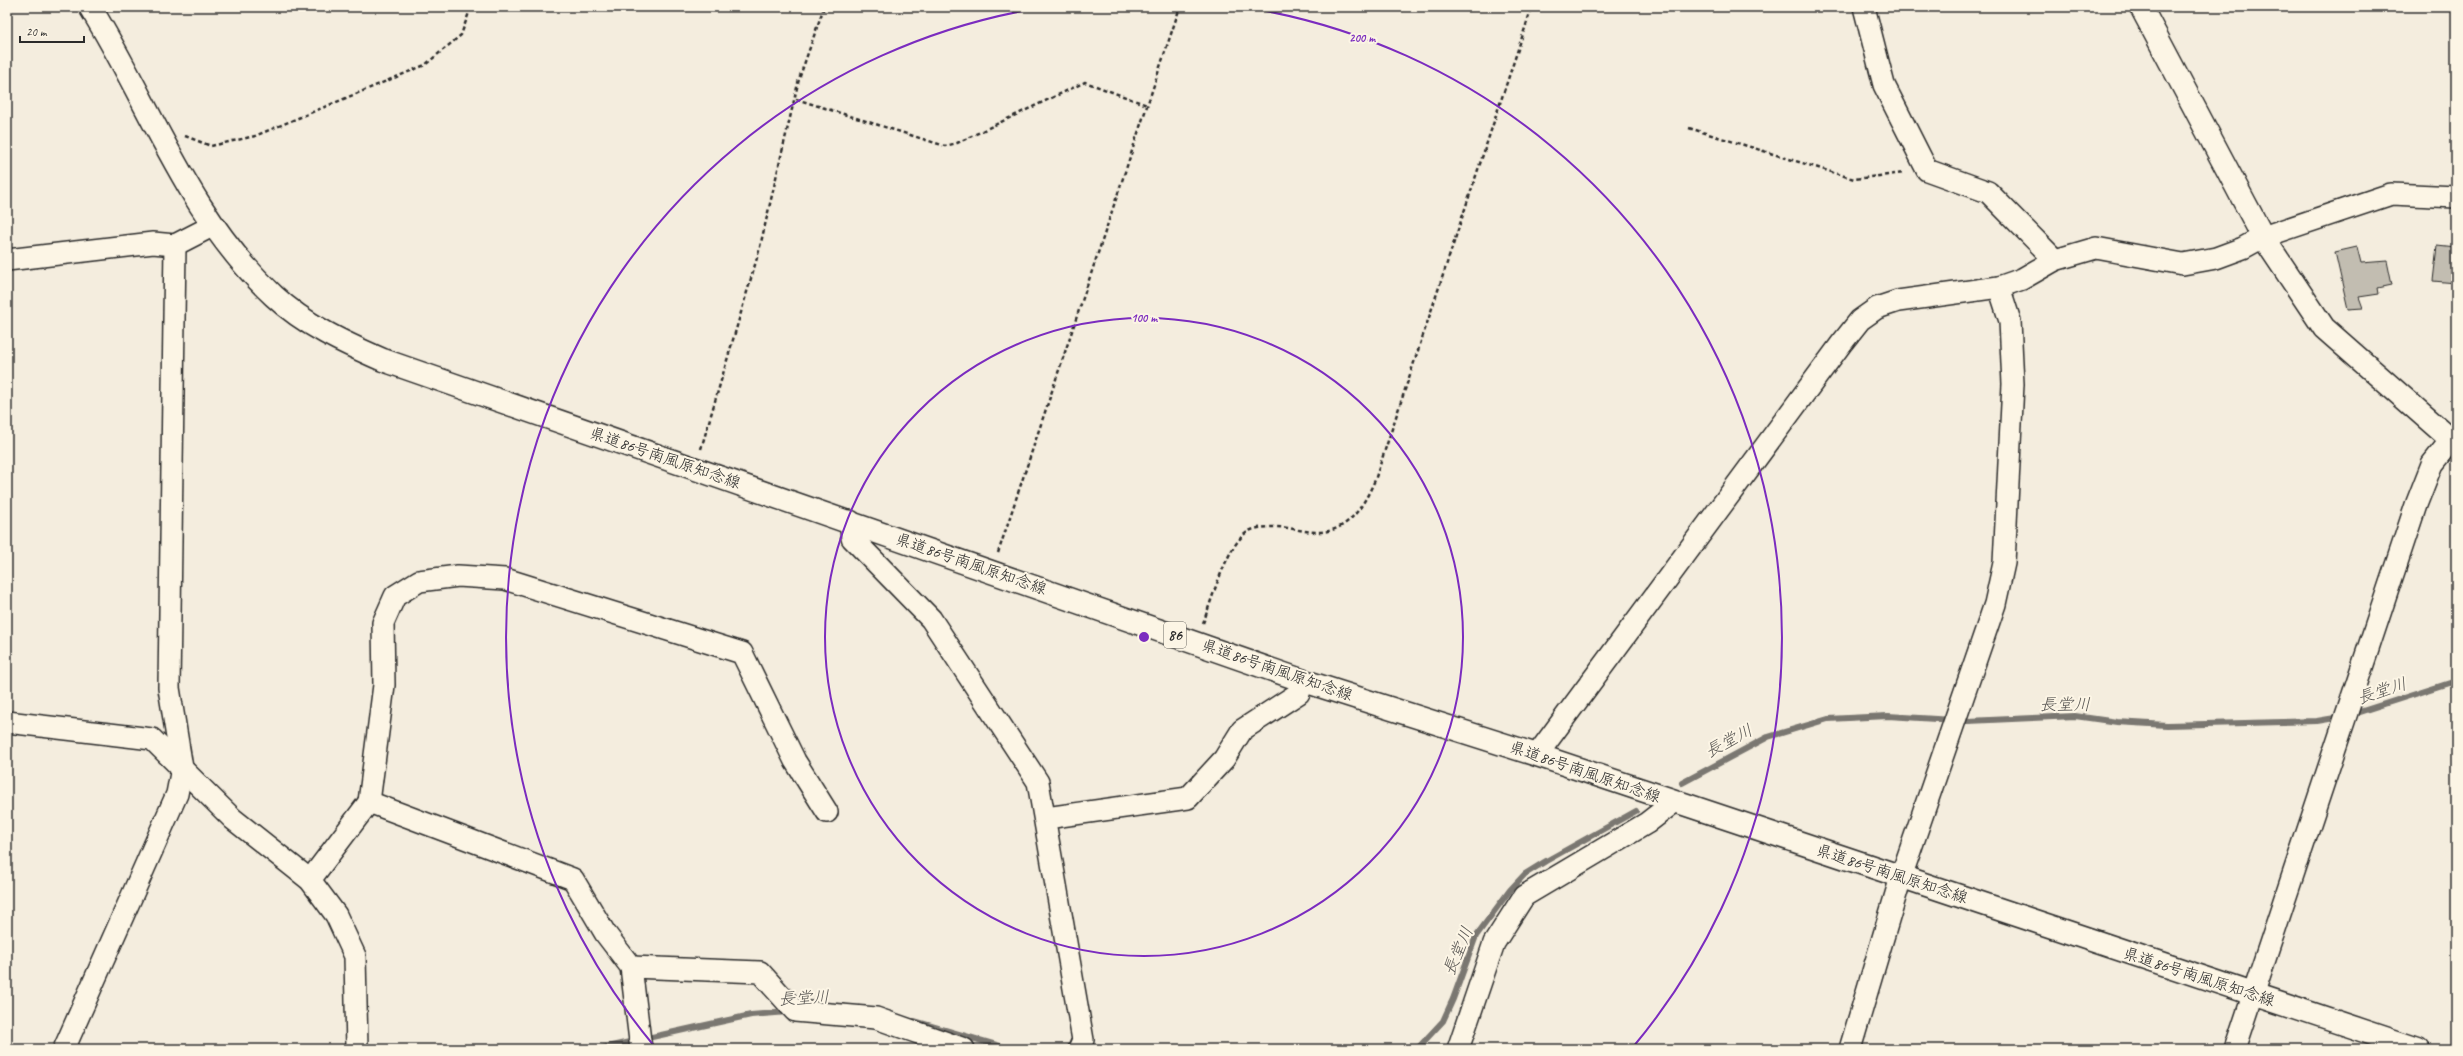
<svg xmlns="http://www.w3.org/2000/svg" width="2463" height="1056" font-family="Caveat,'Klee One',sans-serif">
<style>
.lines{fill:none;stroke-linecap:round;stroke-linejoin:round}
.stream{stroke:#7a7771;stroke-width:6}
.building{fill:#c2bdb1;stroke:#2b2b2b}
.street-casing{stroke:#2b2b2b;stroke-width:24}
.secondary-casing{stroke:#2b2b2b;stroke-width:25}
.primary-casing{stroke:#2b2b2b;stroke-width:25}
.path{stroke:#2b2b2b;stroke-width:2.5;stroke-dasharray:4 3;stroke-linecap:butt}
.street{stroke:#fcf5e5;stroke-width:21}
.secondary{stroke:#fcf5e5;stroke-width:22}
.primary{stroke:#fcf5e5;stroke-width:22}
.ring{fill:none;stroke:#7b2cbf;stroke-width:2}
.labels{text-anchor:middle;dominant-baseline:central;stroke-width:4;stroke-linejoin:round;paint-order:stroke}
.shield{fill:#fcf5e5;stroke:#6a6863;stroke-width:1}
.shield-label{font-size:15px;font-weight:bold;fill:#2b2b2b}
.street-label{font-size:16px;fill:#2b2b2b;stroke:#fcf5e5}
.water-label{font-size:17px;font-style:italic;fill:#595754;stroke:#fcf5e5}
.centre{fill:#7b2cbf;stroke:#fcf5e5;stroke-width:2}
.ring-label{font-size:12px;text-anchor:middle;font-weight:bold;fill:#7b2cbf;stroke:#fcf5e5;stroke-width:4;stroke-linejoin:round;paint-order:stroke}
</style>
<rect width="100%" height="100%" fill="#f4edde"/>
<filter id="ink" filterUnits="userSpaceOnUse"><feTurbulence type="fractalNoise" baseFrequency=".025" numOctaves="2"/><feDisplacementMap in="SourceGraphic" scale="8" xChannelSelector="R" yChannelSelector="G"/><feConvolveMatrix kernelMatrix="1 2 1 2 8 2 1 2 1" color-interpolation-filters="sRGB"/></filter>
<g filter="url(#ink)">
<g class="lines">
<g class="stream">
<polyline points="2350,715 2456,681"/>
<polyline points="1682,783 1768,737 1828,719 1888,716 1968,721 2075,716 2117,722 2167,725 2317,721 2341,717"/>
<polyline points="914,1021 1010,1049"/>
<polyline points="598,1049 751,1015 788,1012"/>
<polyline points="1417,1049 1443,1021 1453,999 1476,936 1510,890 1525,874 1546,861 1636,811"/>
</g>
</g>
<g class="building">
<polygon points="2437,246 2456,248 2456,283 2433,281"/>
<polygon points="2357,247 2361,263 2387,261 2392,285 2378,288 2379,294 2359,297 2363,308 2348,309 2335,252"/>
</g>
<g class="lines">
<defs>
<g id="street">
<polyline points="1864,7 1884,85 1927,170 1988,192 2055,260"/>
<polyline points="7,260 153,243 175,245 212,226"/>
<polyline points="850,521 852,538 931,619 1038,782 1083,1040 1079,1049"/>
<polyline points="7,722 152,739 233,819 310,880 336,915 355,956 357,1049"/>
<polyline points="1537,755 1841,344 1860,320 1877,308 1898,301 1999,287 2022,279 2055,260 2096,248 2183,264 2216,258 2243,248 2263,237 2391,194 2456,197"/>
<polyline points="369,802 384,685 383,623 395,596 419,581 458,576 505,579 742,653 795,761 827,812"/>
<polyline points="1046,818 1188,798 1224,759 1242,730 1299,693 1304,681"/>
<polyline points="310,880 369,802 573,879 605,933 631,967 641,1049"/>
<polyline points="631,967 760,972 795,1011 876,1018 964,1049"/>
<polyline points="64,1049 177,794 182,768 169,688 175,245"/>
<polyline points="1458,1049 1494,943 1524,896 1647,823 1674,802"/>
<polyline points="1850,1049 1901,877 1995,604 2004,563 2013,384 2010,321 1999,287"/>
<polyline points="2235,1049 2416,505 2432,464 2451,440"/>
</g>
<polyline id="secondary" points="2141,7 2263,237 2324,328 2456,444"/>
<path id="primary" d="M90,7C151,105 187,215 274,296C305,325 344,343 383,360L1304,681L1537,755L2418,1049"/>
</defs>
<use href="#street" class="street-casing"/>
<use href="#secondary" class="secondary-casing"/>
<use href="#primary" class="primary-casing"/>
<g class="path">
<polyline points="796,99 945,146 957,143 1085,82 1147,105"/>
<polyline points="1689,128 1854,179 1904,173"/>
<polyline points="185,136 211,146 255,136 425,65 461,35 471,7"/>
<polyline points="701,449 759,251 799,79 824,7"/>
<polyline points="998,553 1180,7"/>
<path d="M1203,623C1212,600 1227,543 1249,531C1257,527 1267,527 1276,527C1290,527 1302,532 1316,532C1348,533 1363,507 1375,480L1532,7"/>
</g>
<use href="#street" class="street"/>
<use href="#secondary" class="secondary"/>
<use href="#primary" class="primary"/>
</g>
</g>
<g class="ring">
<circle cx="1144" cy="637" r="319"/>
<path d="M655 1047A638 638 0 0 1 1039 8M1249 8A638 638 0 0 1 1633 1047"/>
</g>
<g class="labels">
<rect class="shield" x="1164" y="622" width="22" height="26" rx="3"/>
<g class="shield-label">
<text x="1175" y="635">86</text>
</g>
<g class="street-label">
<text transform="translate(665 458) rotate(19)">県道86号南風原知念線</text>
<text transform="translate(971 564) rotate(19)">県道86号南風原知念線</text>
<text transform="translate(1277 670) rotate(19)">県道86号南風原知念線</text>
<text transform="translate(1585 772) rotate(19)">県道86号南風原知念線</text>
<text transform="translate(1892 874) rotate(18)">県道86号南風原知念線</text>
<text transform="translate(2199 977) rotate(18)">県道86号南風原知念線</text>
</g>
<g class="water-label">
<text transform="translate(2382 691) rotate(-18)">長堂川</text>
<text x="2065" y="704">長堂川</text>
<text transform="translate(1729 741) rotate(-28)">長堂川</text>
<text transform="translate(1458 951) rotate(-67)">長堂川</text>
<text transform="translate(804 998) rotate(-3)">長堂川</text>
</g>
</g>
<circle cx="1144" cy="637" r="6" class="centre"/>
<g class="ring-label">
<text x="1362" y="42">200 m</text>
<text x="1144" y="322">100 m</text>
</g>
<rect width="2463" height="1056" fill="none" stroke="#fcf5e5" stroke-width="24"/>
<rect x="12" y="12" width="2439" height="1032" fill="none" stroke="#2b2b2b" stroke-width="1.5" filter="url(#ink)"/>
<path d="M20 36v6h64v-6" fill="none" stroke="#2b2b2b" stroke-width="2"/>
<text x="26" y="36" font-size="12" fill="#2b2b2b" stroke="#fcf5e5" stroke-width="3" paint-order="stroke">20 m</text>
</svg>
